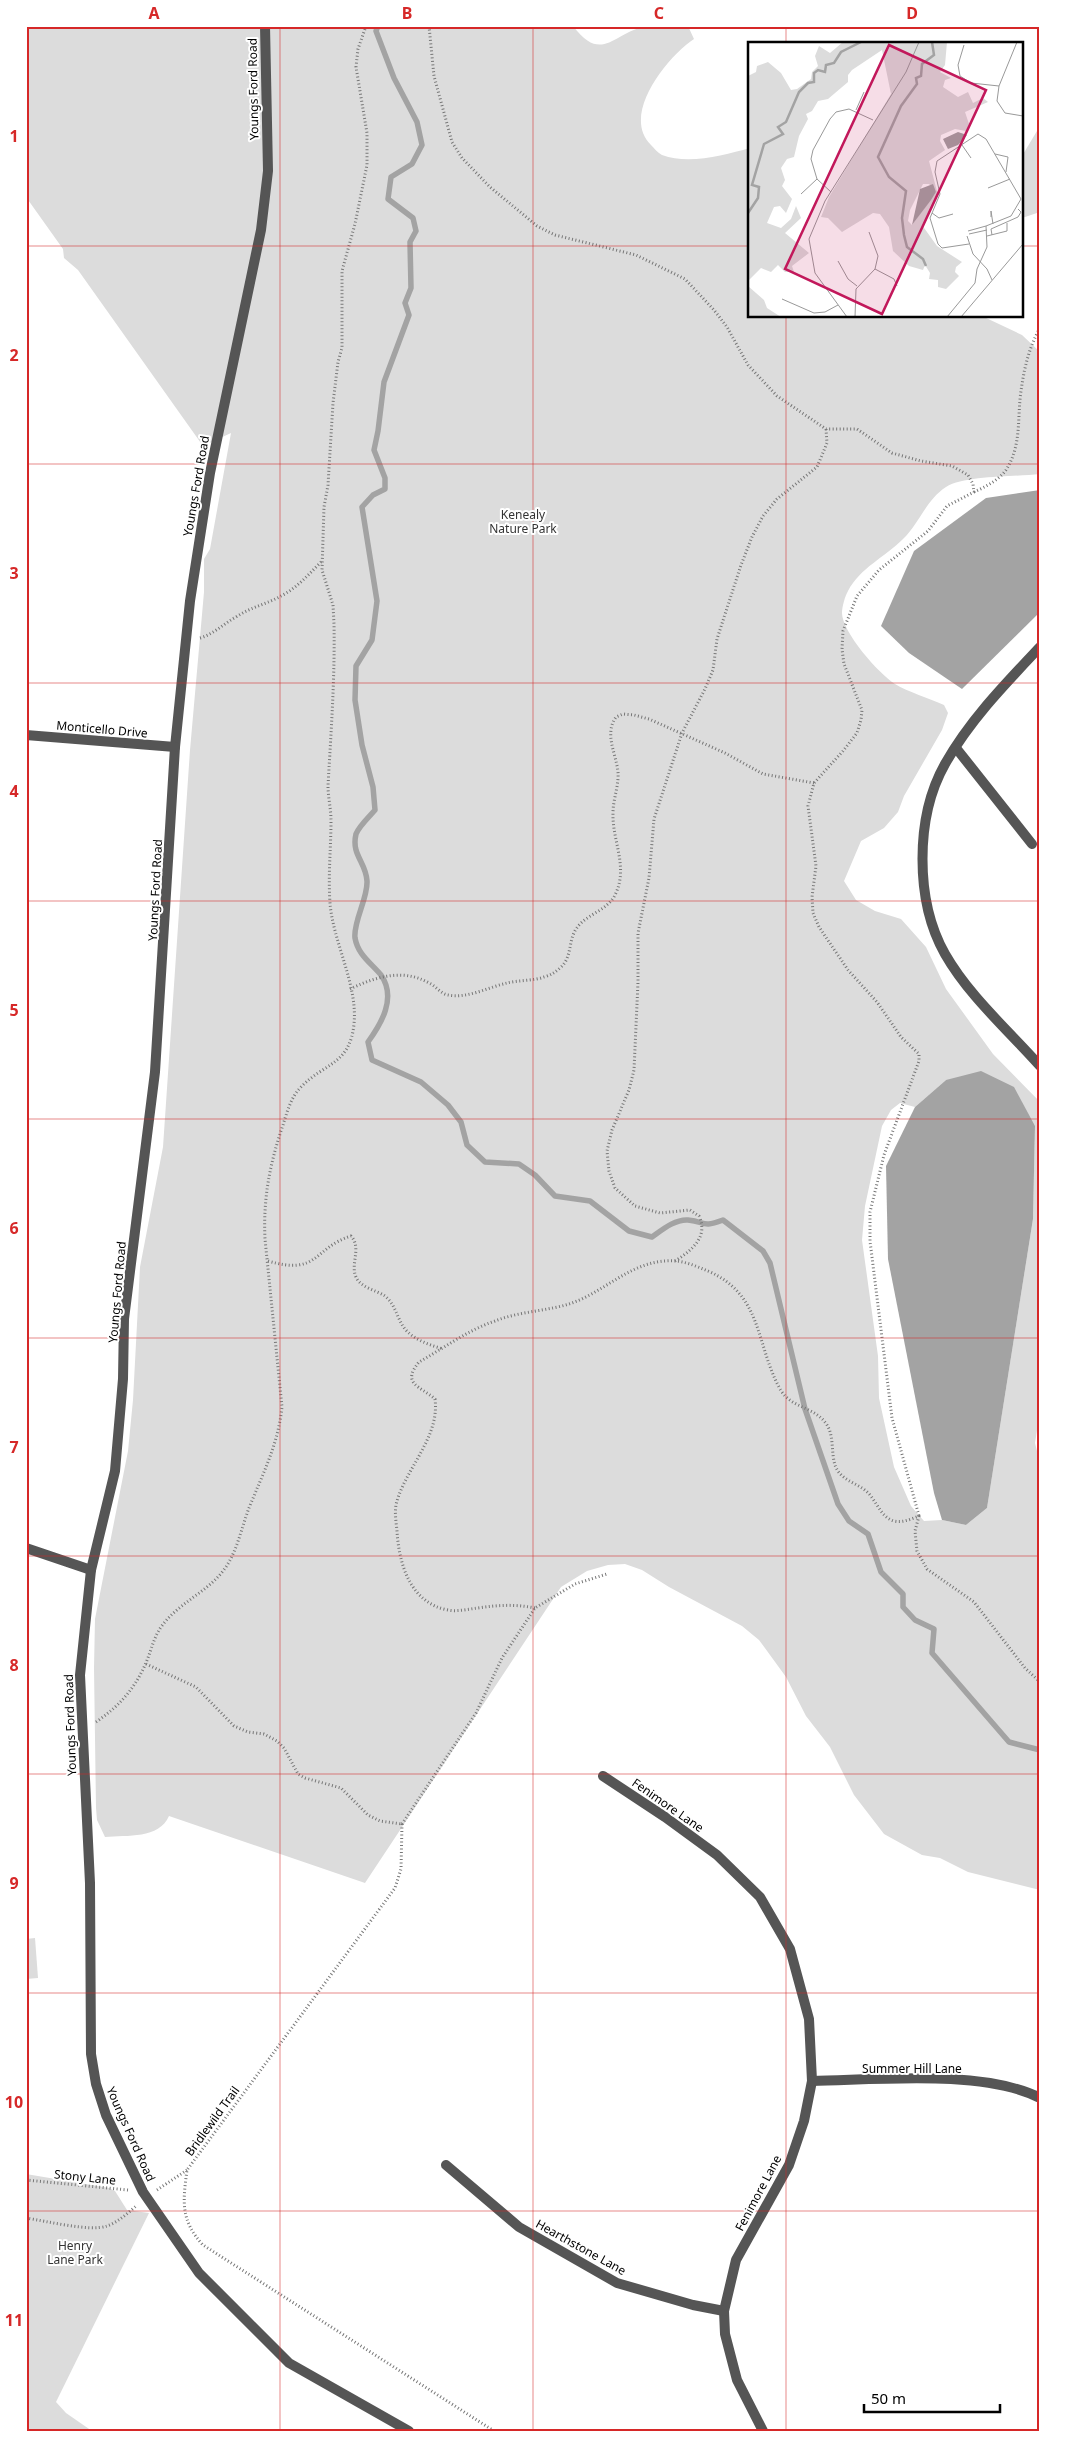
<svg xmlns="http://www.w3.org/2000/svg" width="1066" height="2457" font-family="'Noto Sans',sans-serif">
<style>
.green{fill:#dcdcdc;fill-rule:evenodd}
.water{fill:#a3a3a3}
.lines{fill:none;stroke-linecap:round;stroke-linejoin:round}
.stream{stroke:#a3a3a3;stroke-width:5.5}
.path{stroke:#777;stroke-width:3;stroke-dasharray:1 2.5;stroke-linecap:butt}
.lane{stroke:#555;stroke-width:10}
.street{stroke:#555;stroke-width:10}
.grid{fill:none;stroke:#d62828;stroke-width:1;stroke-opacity:0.55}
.labels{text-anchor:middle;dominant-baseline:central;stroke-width:4;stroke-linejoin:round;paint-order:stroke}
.street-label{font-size:12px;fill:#000;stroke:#fff}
.park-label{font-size:12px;fill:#333;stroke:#fff}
.inset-river{fill:none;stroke:#a3a3a3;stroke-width:2.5}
.inset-road{fill:none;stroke:#999;stroke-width:1}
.view{fill:#c2185b;fill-opacity:0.15;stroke:#c2185b;stroke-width:2.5}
.inset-edge{fill:none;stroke:#000;stroke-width:2.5}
.neatline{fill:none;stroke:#d62828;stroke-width:2}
.grid-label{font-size:16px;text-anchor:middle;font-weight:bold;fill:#d62828}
</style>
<rect width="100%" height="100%" fill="#fff"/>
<g class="green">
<path d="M26,26H573C602,64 613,33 644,27C658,24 674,26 688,26L694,39C668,56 620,115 651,145C654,148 658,153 662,155C689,165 724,155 750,148V316L984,317L1022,335L1040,352V474C1016,477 966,475 946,487C926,500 919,524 903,539C885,557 860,568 848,591C845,596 842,607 842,613C842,632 879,674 895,684C908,692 929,698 944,705L948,713L942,730L904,796L898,812L884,828L861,841L844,881L856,900L875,911L901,919L926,947L946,989L993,1054L1040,1102V1411L1035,1443L1040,1463V1890L968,1872L940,1858L922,1855L884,1834L854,1795L830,1747L806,1716L786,1677L759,1640L742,1626L669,1587L642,1570L625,1564L608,1565L587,1571L561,1587L365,1883L169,1816C159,1839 127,1835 105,1837L97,1820L96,1808L94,1668L95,1619L128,1451L133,1400L140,1267L163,1147L190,750L204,592V559L210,549L231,433L203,446L78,270L64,258L63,249L26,197ZM946,1080L1035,1126L1033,1219L987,1508L966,1525L942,1520L924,1521L911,1506L894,1467L879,1398L878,1356L862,1240L865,1206L882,1126L891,1110L900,1103L915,1107Z"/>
<polygon points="1040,126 1040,212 1022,218 1022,156"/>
<polygon points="35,1938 38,1978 26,1979 26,1939"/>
<polygon points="26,2174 109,2188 115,2191 127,2210 149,2213 56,2402 66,2413 92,2431 26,2431"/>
</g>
<g class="water">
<polygon points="1040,490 1040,612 962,689 909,653 881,626 914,551 986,498"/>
<polygon points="981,1071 1014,1087 1035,1126 1033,1219 987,1508 966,1525 942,1520 934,1493 888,1259 886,1166 915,1107 946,1080"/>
</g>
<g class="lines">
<path class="stream" d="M378,26L376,31L394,78L417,122L422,145L412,164L391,177L388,199L413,218L416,231L410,242L411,288L405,303L409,315L384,382L378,431L374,450L385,478V489L373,495L362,507L377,601L372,640L356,666L355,700L362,745L373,787L375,810C369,817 359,826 356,834C351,855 366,862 367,881C368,898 353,922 355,938C358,955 371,963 381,975C397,998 381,1024 368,1042L372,1060L421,1082L448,1105L461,1122L467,1145L485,1162L519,1164L535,1175L555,1196L590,1201L629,1231L652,1237C662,1230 675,1219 688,1220C707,1222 701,1228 723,1220L763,1251L770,1263L805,1409L838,1504L849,1521L868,1534L881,1572L903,1594V1607L915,1620L934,1629L932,1653L1009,1742L1040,1750"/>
<g class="path">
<polyline points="429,26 434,76 452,142 462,158 490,187 537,226 555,235 636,255 685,279 714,310 727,327 748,365 777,396 826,429 857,429 892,453 921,461 952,466 968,475 973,484 974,492 947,506 928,531 879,570 857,596 843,631 842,649 844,664 862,710 861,720 857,733 843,751 814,783 808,806 816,866 812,897 813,913 819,927 848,970 877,1002 901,1037 919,1054 919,1061 884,1155 870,1212 870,1241 892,1418 919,1516"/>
<path d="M974,492C985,487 999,480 1006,470C1022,445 1017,418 1021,391C1024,369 1029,347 1040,328"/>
<path d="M200,638C214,634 223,624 236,617C251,607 267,604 281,596C297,588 309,574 322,561"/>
<path d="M350,989C375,977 403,968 429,983C436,986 441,994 448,995C467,999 489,987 507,983C519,980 533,981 544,977C551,975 556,972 561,967C572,957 568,942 576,929C586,914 607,911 615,895C629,867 612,841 613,813C613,799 619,786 618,772C616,753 604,734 616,717L623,714L634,715L649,719L725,753L763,774L814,783"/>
<path d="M268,1261C319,1276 313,1248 351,1236C362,1248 350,1264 356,1277C361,1288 376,1290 385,1296C396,1305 397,1319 405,1329C414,1340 430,1345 443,1349"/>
<path d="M675,1261C691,1251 709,1237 699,1216L690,1210L660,1213L635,1206L615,1188L609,1171L607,1151L612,1130L629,1090L634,1070L638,982V933L649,878L654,819L682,733L705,689L713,670L717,639L741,565L752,537L763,516L777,499L817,467L827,443L826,429"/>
<path d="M535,1608C515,1604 498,1605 478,1608C468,1609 458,1612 448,1610C410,1603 399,1564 397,1531C396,1521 394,1510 397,1501C407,1467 440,1436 435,1399C420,1386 401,1384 419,1362C444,1348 468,1330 495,1321C520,1311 549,1311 572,1303C608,1290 634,1258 676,1261C687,1262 698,1267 708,1271C763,1295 755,1343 780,1389C791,1409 815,1406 827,1425C834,1436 831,1452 835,1465C840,1480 855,1482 866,1491C876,1499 880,1517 894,1521C903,1523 911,1519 919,1516L915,1531L917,1551L927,1569L974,1602L1025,1668L1040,1682"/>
<polyline points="146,1664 196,1687 234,1726 248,1732 264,1734 277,1741 284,1748 298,1774 305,1778 341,1788 368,1815 380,1821 402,1824"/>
<path d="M96,1722C118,1707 134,1690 145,1665C151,1652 153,1639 161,1627C178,1603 206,1593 223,1571C237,1553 241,1529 249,1508C263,1473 278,1445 282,1407L265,1239C263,1198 270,1163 283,1125C287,1112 291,1097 301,1087C324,1063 350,1065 354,1024C358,985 333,942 330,903C328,874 331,848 331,820C331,809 328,797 328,786C331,732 335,678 334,624L333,605L322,570L324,507L328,485L333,403L338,362L342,348V271L355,224L367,165V133L356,67L358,49L366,26"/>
<path d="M402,1824L401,1869L395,1888L187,2170C183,2201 180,2220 203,2245L494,2431"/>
<polyline points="402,1824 476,1713 502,1658 535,1608 575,1584 607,1574"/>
<polyline points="26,2180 128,2190"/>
<polyline points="157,2190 187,2170"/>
<path d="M26,2218C46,2221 90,2232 107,2226C118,2222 127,2214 136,2206"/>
</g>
<g class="lane">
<path d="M1040,647C1005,684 970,720 945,764C915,817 915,901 945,954C969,996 1008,1030 1040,1066"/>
<polyline points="956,748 1032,844"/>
</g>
<g class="street">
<polyline points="265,26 268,171 261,230 210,473 190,601 175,747 155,1072 124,1319 123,1379 115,1471 91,1570 80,1675 90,1883 91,2054 96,2084 106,2115 143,2192 199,2273 289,2363 409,2431"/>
<polyline points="26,735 175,747"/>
<polyline points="26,1548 91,1570"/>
<polyline points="603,1776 665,1817 717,1855 760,1897 790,1949 809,2019 812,2081 804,2121 789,2165 736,2260 724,2311 725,2334 737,2380 763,2431"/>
<path d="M812,2081C876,2080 983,2069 1040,2098"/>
<polyline points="446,2165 519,2227 617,2283 693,2305 724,2311"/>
</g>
</g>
<path class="grid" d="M280,26V2431M533,26V2431M786,26V44M26,246H750M1022,246H1040M786,316V2431M26,464H1040M26,683H1040M26,901H1040M26,1119H1040M26,1338H1040M26,1556H1040M26,1774H1040M26,1993H1040M26,2211H1040"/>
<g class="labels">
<g class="street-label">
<text transform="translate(253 89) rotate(-91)">Youngs Ford Road</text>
<text transform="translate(196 486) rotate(-80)">Youngs Ford Road</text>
<text transform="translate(102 729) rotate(5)">Monticello Drive</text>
<text transform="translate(155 890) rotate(-87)">Youngs Ford Road</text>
<text transform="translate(117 1292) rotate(-85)">Youngs Ford Road</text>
<text transform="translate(70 1725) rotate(-92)">Youngs Ford Road</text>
<text transform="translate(668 1805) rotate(35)">Fenimore Lane</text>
<text x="912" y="2068">Summer Hill Lane</text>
<text transform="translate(212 2121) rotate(-54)">Bridlewild Trail</text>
<text transform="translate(131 2134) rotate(66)">Youngs Ford Road</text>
<text transform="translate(85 2177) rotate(6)">Stony Lane</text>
<text transform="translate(758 2193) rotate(-62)">Fenimore Lane</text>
<text transform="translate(581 2247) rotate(29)">Hearthstone Lane</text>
</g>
<g class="park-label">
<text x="523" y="514">Kenealy<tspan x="523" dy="14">Nature Park</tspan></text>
<text x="75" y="2245">Henry<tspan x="75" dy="14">Lane Park</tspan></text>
</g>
</g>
<g transform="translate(748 42)">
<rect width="275" height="275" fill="#fff"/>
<path d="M95,0H199L197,23L192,30L203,36L197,38L195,45L210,55L220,50L225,61L235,56L240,60L217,70L221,82L218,89L207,87L193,93L192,99L197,108L181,119L190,153L174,183L189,204L214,220L208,225L207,230L211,234L198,247L190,245V238L181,237L182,231L177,223L175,228L161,224L145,209L141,185L132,172L125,171L94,190L80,176L73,175L81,155L143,52L134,8L104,28L100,33V40L80,57L70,59L64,69L58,72L60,77L51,94L46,115L39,117L33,126L37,138L34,144L44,157L38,171L32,164L26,165L19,181L33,186L43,177L48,164L53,176L37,191L61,211L44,224L46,230H37L30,223L23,230L13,226L0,239V34L8,30L9,24L20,20L33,31L43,48L49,47L63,37L64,30L70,24L67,14L71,4L82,11ZM175,142H181L188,150L164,183L160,179L162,168ZM0,244L16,258L19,266L33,275H0Z" fill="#dcdcdc" fill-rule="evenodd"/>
<path d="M210,90L219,93L210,103L200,107L195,97ZM185,142L188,150L183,158L164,183L172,147Z" fill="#a3a3a3"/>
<path class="inset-river" d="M0,171L10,156L11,145L4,143L16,102L35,92L30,85L38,80L51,50L60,41L66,40V31L70,28L77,30L78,23L86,21L93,10L113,0M178,224L175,217L159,205L156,193L154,176L158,149L141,135L130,115L153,64L169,42L168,36L173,34L174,22L186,13L184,0"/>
<path class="inset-road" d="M269,0L251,44L249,59L257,71L275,74M216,3L210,23L212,34L223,41L251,44M108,68L116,50M214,103L223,116M247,112L260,115L258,130M240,146L262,137M83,150L69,137L63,117L65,108L82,77L88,70L101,67L125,78M53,152L69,137M184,171L191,176L205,172M243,175V169L245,182M220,189L238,184M221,192L239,188M244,193L243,187L270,175L273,170L270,167M219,194L225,212L239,227L244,238M239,194L259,189V181M90,219L100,237L109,244M127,227L146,237L149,244M34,257L66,271L77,270L90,263M99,275L67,231L61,197L77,159L158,30L171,0M107,275L108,247L127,227L130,214L121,190M199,275L227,241L229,227L239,205L238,184L263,174L273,157L238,97L230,92L189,119L187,130L192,152L182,176L190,202L194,206L221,202M213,275L275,202"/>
<path class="view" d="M141,3L238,48L134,272L37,227Z"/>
<rect width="275" height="275" class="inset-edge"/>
</g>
<rect width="1066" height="2457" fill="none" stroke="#ffffff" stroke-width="55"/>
<path d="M864 2404v8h136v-8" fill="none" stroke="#000000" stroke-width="2.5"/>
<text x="871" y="2404" font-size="15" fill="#000000" stroke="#ffffff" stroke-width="4" paint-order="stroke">50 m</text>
<rect x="28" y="28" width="1010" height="2402" class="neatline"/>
<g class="grid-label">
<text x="154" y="19">A</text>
<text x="407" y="19">B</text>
<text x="659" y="19">C</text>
<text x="912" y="19">D</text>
<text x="14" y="142">1</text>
<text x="14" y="361">2</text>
<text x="14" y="579">3</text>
<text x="14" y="797">4</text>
<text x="14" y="1016">5</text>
<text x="14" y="1234">6</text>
<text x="14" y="1453">7</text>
<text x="14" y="1671">8</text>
<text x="14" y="1889">9</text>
<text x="14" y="2108">10</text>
<text x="14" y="2326">11</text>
</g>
</svg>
